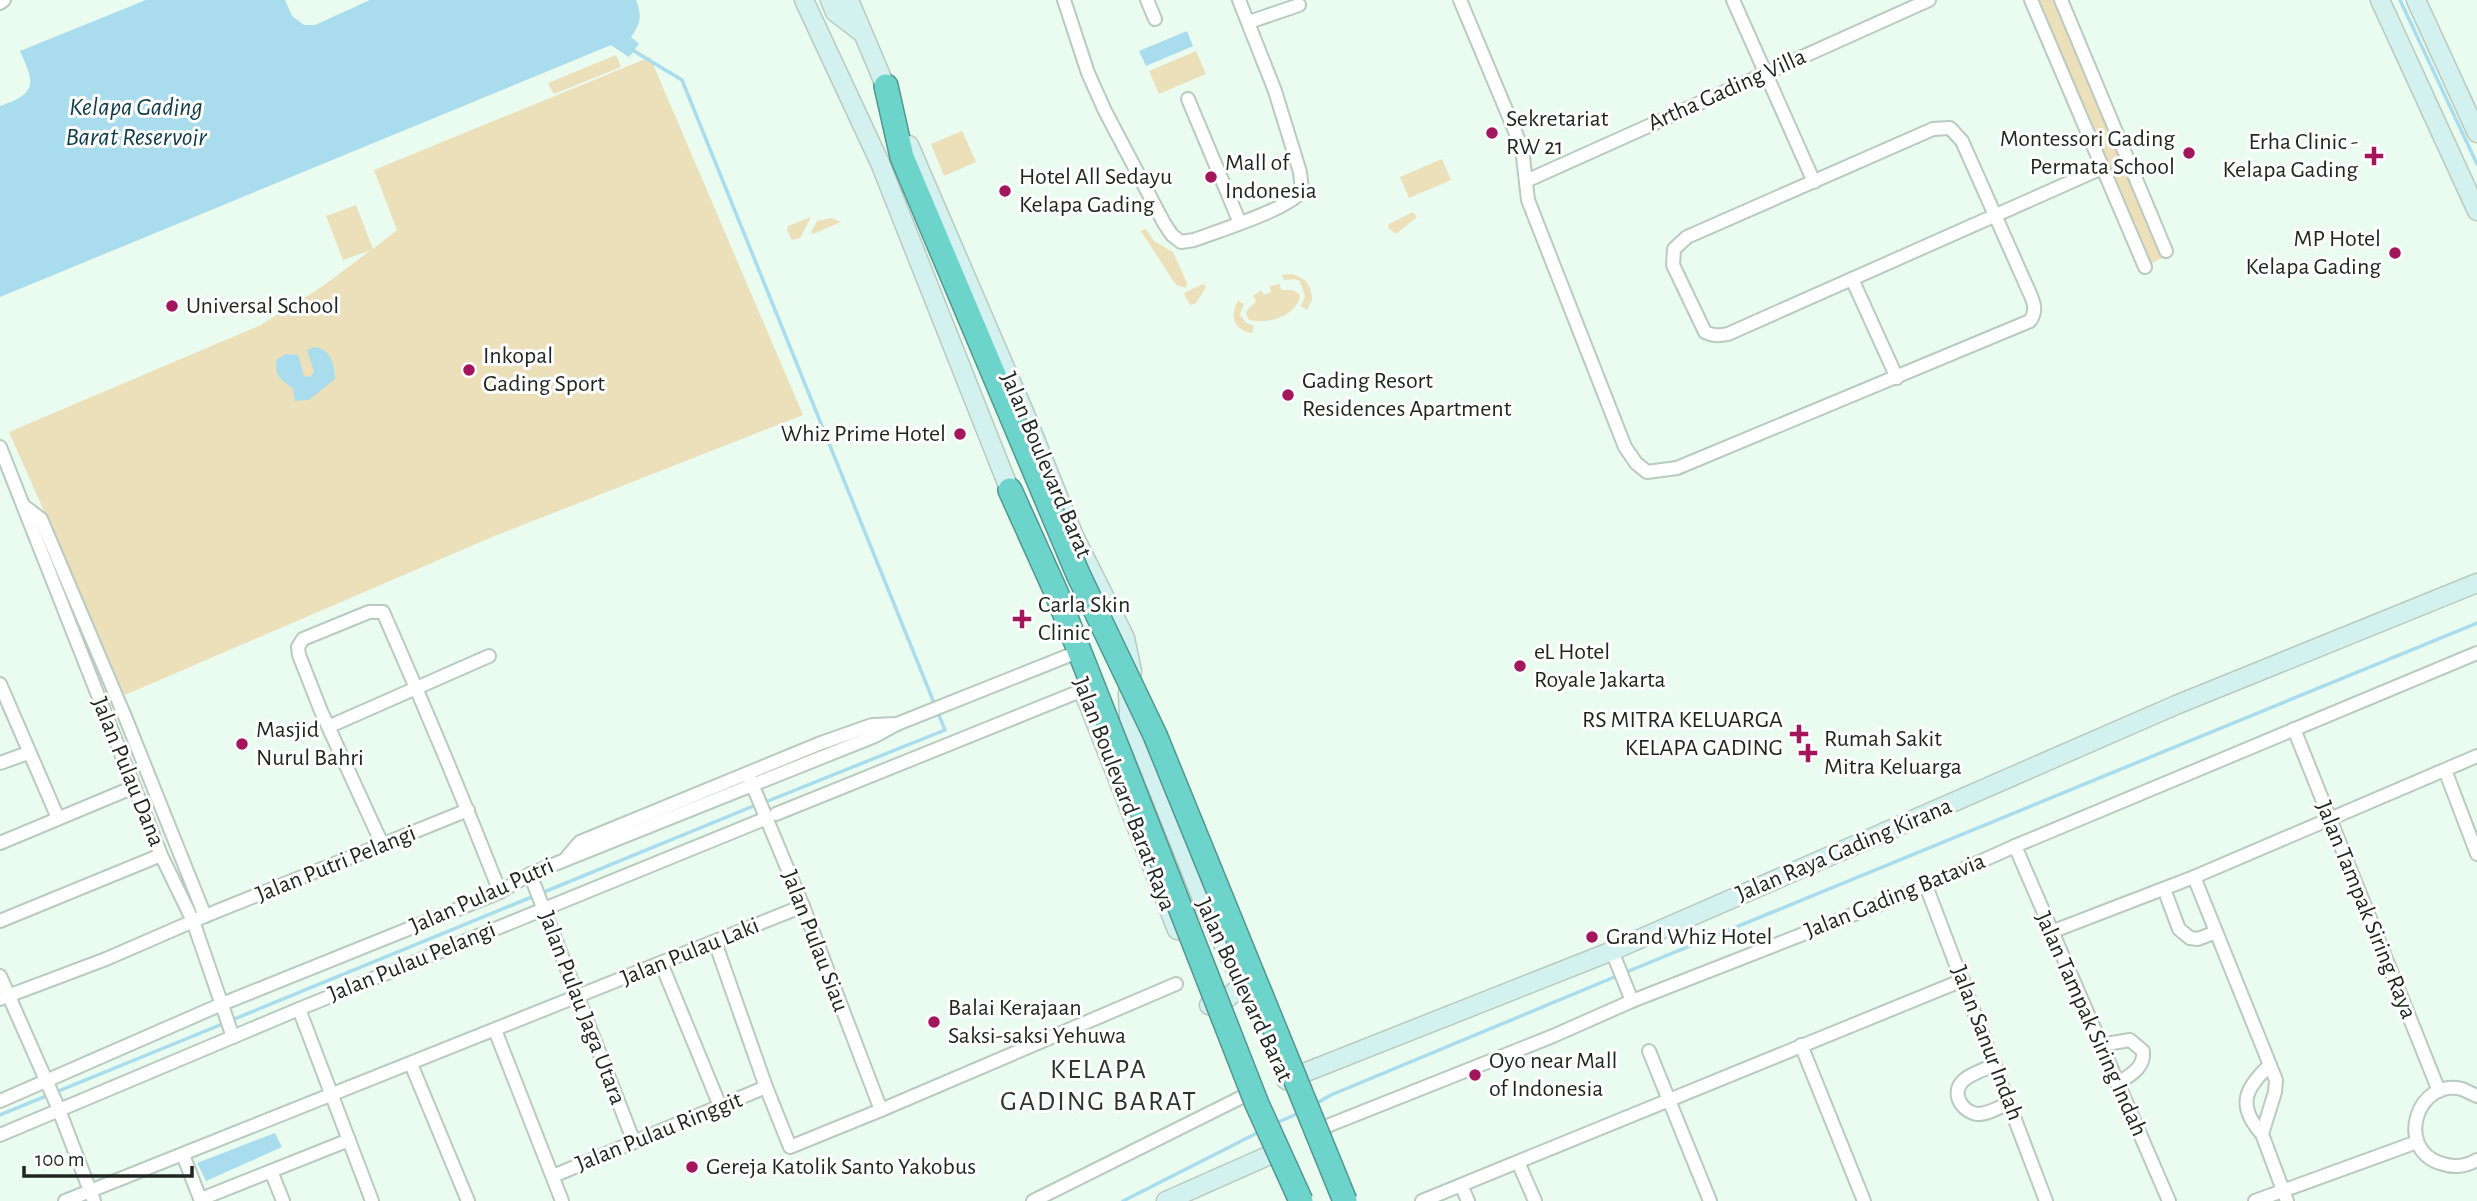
<svg xmlns="http://www.w3.org/2000/svg" width="2477" height="1201" font-family="'Alegreya Sans',sans-serif">
<style>
.green{fill:#ece0ba}
.water{fill:#a9dcec}
.lines{fill:none;stroke-linecap:round;stroke-linejoin:round}
.stream{stroke:#a9dcec;stroke-width:3.5}
.street-casing{stroke:#b9cabf;stroke-width:16}
.secondary-casing{stroke:#b9cabf;stroke-width:21}
.highway-casing{stroke:#519790;stroke-width:26}
.street{stroke:#fff;stroke-width:12}
.secondary{stroke:#d3f2ef;stroke-width:18}
.highway{stroke:#6cd4cb;stroke-width:23}
.highway-bridge-casing{stroke:#519790;stroke-width:26;stroke-linecap:butt}
.highway-bridge{stroke:#6cd4cb;stroke-width:23}
.poi-dot{fill:#a3165b;stroke:#fff;stroke-width:2.5}
.labels{text-anchor:middle;dominant-baseline:central;stroke-width:6;stroke-linejoin:round;paint-order:stroke}
.street-label{font-size:24px;fill:#1f2621;stroke:#fff}
.poi-label{font-size:24px;fill:#1f2621;stroke:#fff;text-anchor:start}
.water-label{font-size:26px;font-style:italic;fill:#0e3c48;stroke:#fff}
.quarter-label{font-size:28px;letter-spacing:2px;fill:#29372e;stroke:#fff}
</style>
<rect width="100%" height="100%" fill="#eafbf0"/>
<g class="green">
<polygon points="2031,0 2061,0 2171,253 2145,267"/>
<polygon points="1196,51 1206,74 1159,94 1149,71"/>
<polygon points="616,55 621,67 554,94 548,83"/>
<polygon points="650,57 803,415 492,537 125,695 9,432 261,325 323,286 371,250 343,260 326,216 356,205 373,249 397,230 374,170"/>
<polygon points="962,131 976,162 944,176 931,144"/>
<polygon points="1442,159 1451,180 1409,198 1400,177"/>
<polygon points="1413,212 1417,217 1396,234 1388,228 1389,224"/>
<polygon points="811,217 800,238 792,240 787,230 788,226"/>
<polygon points="832,218 841,222 813,234 811,232 817,221"/>
<polygon points="1146,229 1154,241 1173,252 1187,283 1186,288 1176,285 1141,231"/>
<path d="M1290,274C1305,277 1312,285 1312,300L1307,310L1301,306L1305,296L1300,281L1295,279L1284,280L1282,275Z"/>
<polygon points="1203,284 1206,287 1196,303 1190,305 1184,293"/>
<path d="M1280,284L1281,290H1293L1300,295C1298,316 1265,326 1248,319L1246,312L1256,301L1253,296L1261,290L1264,295L1271,292L1270,286Z"/>
<path d="M1238,301L1244,304L1240,314L1245,322L1254,326L1252,333C1234,330 1229,316 1238,301Z"/>
</g>
<g class="water">
<path d="M146,0H285L292,16L304,25H315L370,0H636C642,15 641,24 631,37L639,44L629,57L611,45L0,297V106C39,93 34,82 20,51Z"/>
<polygon points="1187,31 1193,46 1146,66 1139,51"/>
<path d="M315,347C332,350 334,364 335,379L309,400L295,401L293,389C280,377 276,380 276,360L286,354L298,355L304,376L310,377L314,372L307,350Z"/>
<polygon points="275,1133 282,1147 206,1181 197,1163"/>
</g>
<g class="lines">
<g class="stream">
<polyline points="2400,0 2477,164"/>
<polyline points="634,51 682,80 945,730 763,803"/>
<polyline points="1624,973 2477,623"/>
<polyline points="232,1020 756,805"/>
<polyline points="1315,1104 1331,1095 1617,976"/>
<polyline points="0,1115 225,1023"/>
<polyline points="1274,1124 1299,1113"/>
<polyline points="1123,1201 1261,1131"/>
</g>
<defs>
<g id="street">
<path d="M1064,0L1088,73L1105,111L1164,223L1172,235L1181,242L1194,240C1215,232 1295,207 1302,190L1300,172L1275,91L1239,0"/>
<polyline points="1147,0 1155,19"/>
<path d="M1460,0L1522,148L1528,200L1625,447L1636,463L1647,472L1677,468L2030,321C2036,312 2035,306 2031,296L1962,141L1950,128L1933,129L1687,237L1674,249L1673,265L1705,332C1713,336 1719,336 1728,334L2102,168"/>
<polyline points="1733,0 1814,182"/>
<polyline points="2031,0 2145,267"/>
<polyline points="2061,0 2166,251"/>
<polyline points="0,3 4,0"/>
<polyline points="1249,22 1299,5"/>
<polyline points="1188,99 1240,223"/>
<polyline points="1526,181 1929,0"/>
<polyline points="1852,279 1897,378"/>
<polyline points="0,447 161,855 193,921 233,1037"/>
<polyline points="24,506 41,519 126,719 205,916"/>
<polyline points="0,684 58,818"/>
<polyline points="330,726 489,656"/>
<polyline points="2294,729 2439,1091"/>
<polyline points="0,763 28,753"/>
<polyline points="2445,770 2477,854"/>
<polyline points="750,779 803,906 881,1110"/>
<polyline points="776,814 1083,690"/>
<polyline points="0,843 134,787"/>
<path d="M383,846L321,711L299,655L298,647L303,639L369,612H383C424,705 463,798 500,892"/>
<polyline points="2015,846 2169,1201"/>
<polyline points="567,857 580,842 821,743 872,725 897,724 1070,655"/>
<polyline points="530,874 634,1142"/>
<polyline points="2194,877 2276,1080 2275,1092 2262,1134 2287,1201"/>
<polyline points="1926,886 2046,1201"/>
<polyline points="2164,889 2179,929 2190,938 2198,939 2216,932"/>
<polyline points="0,921 161,855"/>
<polyline points="2051,932 2194,877 2477,756"/>
<polyline points="715,942 766,1087 790,1147 881,1110 1176,984"/>
<polyline points="1612,951 1632,1001"/>
<polyline points="661,963 720,1106"/>
<polyline points="0,976 57,1105 94,1201"/>
<polyline points="0,999 106,959 205,916 468,810"/>
<polyline points="299,1009 372,1201"/>
<polyline points="495,1030 562,1201"/>
<polyline points="1801,1045 1864,1201"/>
<path d="M2100,1045L2130,1040L2143,1051C2145,1068 2130,1075 2117,1084"/>
<polyline points="1649,1051 1710,1201"/>
<polyline points="411,1064 468,1201"/>
<path d="M1995,1065C1985,1069 1972,1073 1964,1080C1950,1092 1961,1111 1977,1114C1986,1115 2000,1107 2009,1103"/>
<path d="M2477,1096C2472,1094 2467,1091 2462,1089C2417,1078 2395,1148 2440,1163C2453,1168 2465,1167 2477,1160"/>
<polyline points="0,1101 222,1004 500,892 530,874 875,736 897,724"/>
<polyline points="1312,1132 1553,1036 1632,1001 1926,886 2015,846 2477,653"/>
<path d="M2262,1134C2237,1106 2244,1089 2270,1065"/>
<polyline points="0,1135 299,1009 767,818"/>
<polyline points="183,1155 201,1201"/>
<polyline points="1518,1162 1535,1201"/>
<polyline points="271,1171 283,1201"/>
<polyline points="553,1176 766,1087"/>
<polyline points="1461,1185 1468,1201"/>
<polyline points="201,1199 349,1140"/>
<polyline points="65,1201 803,906"/>
<polyline points="1033,1201 1246,1095"/>
<polyline points="1422,1201 1963,980"/>
<polyline points="2255,1201 2417,1142"/>
</g>
<g id="secondary">
<polyline points="804,0 880,163 1014,501"/>
<polyline points="830,0 835,12 861,32"/>
<polyline points="849,0 890,97"/>
<polyline points="2380,0 2477,211"/>
<polyline points="2416,0 2477,133"/>
<polyline points="909,145 1025,414 1074,536 1125,638 1132,671 1128,693 1129,717 1207,911 1254,1007"/>
<polyline points="1086,698 1177,930"/>
<path d="M1209,1005C1225,1002 1233,995 1243,982"/>
<polyline points="1286,1080 1612,951 2176,705 2477,583"/>
<polyline points="1166,1201 1272,1154"/>
</g>
<g id="highway">
<polyline points="886,86 902,157 1013,420"/>
<polyline points="1010,490 1056,592 1136,795"/>
</g>
</defs>
<use href="#street" class="street-casing"/>
<use href="#secondary" class="secondary-casing"/>
<use href="#highway" class="highway-casing"/>
<use href="#street" class="street"/>
<use href="#secondary" class="secondary"/>
<use href="#highway" class="highway"/>
<defs>
<g id="highway-bridge">
<polyline points="1013,420 1078,574 1155,735 1345,1201"/>
<polyline points="1136,795 1257,1104 1301,1201"/>
</g>
</defs>
<use href="#highway-bridge" class="highway-bridge-casing"/>
<use href="#highway-bridge" class="highway-bridge"/>
</g>
<g class="poi-dot">
<circle cx="1492" cy="133" r="7"/>
<circle cx="2189" cy="153" r="7"/>
<path d="M2370.5 145.5h7v7h7v7h-7v7h-7v-7h-7v-7h7z"/>
<circle cx="1211" cy="177" r="7"/>
<circle cx="1005" cy="191" r="7"/>
<circle cx="2395" cy="253" r="7"/>
<circle cx="172" cy="306" r="7"/>
<circle cx="469" cy="370" r="7"/>
<circle cx="1288" cy="395" r="7"/>
<circle cx="960" cy="434" r="7"/>
<path d="M1018.5 608.5h7v7h7v7h-7v7h-7v-7h-7v-7h7z"/>
<circle cx="1520" cy="666" r="7"/>
<path d="M1795.5 723.5h7v7h7v7h-7v7h-7v-7h-7v-7h7z"/>
<circle cx="242" cy="744" r="7"/>
<path d="M1804.5 742.5h7v7h7v7h-7v7h-7v-7h-7v-7h7z"/>
<circle cx="1592" cy="937" r="7"/>
<circle cx="934" cy="1022" r="7"/>
<circle cx="1475" cy="1075" r="7"/>
<circle cx="692" cy="1167" r="7"/>
</g>
<g class="labels">
<g class="street-label">
<text transform="translate(1727 90) rotate(-24)">Artha Gading Villa</text>
<text transform="translate(1046 465) rotate(67)">Jalan Boulevard Barat</text>
<text transform="translate(128 772) rotate(68)">Jalan Pulau Dana</text>
<text transform="translate(1124 794) rotate(69)">Jalan Boulevard Barat Raya</text>
<text transform="translate(1844 850) rotate(-23)">Jalan Raya Gading Kirana</text>
<text transform="translate(336 864) rotate(-22)">Jalan Putri Pelangi</text>
<text transform="translate(482 896) rotate(-24)">Jalan Pulau Putri</text>
<text transform="translate(1895 896) rotate(-22)">Jalan Gading Batavia</text>
<text transform="translate(2366 910) rotate(68)">Jalan Tampak Siring Raya</text>
<text transform="translate(815 941) rotate(69)">Jalan Pulau Siau</text>
<text transform="translate(690 952) rotate(-22)">Jalan Pulau Laki</text>
<text transform="translate(412 962) rotate(-22)">Jalan Pulau Pelangi</text>
<text transform="translate(1244 990) rotate(65)">Jalan Boulevard Barat</text>
<text transform="translate(582 1008) rotate(69)">Jalan Pulau Jaga Utara</text>
<text transform="translate(2091 1024) rotate(66)">Jalan Tampak Siring Indah</text>
<text transform="translate(1987 1043) rotate(69)">Jalan Sanur Indah</text>
<text transform="translate(659 1132) rotate(-22)">Jalan Pulau Ringgit</text>
</g>
<g class="poi-label">
<text x="1506" y="119">Sekretariat<tspan x="1506" dy="28">RW 21</tspan></text>
<text x="2175" y="139" text-anchor="end">Montessori Gading<tspan x="2175" dy="28">Permata School</tspan></text>
<text x="2358" y="142" text-anchor="end">Erha Clinic -<tspan x="2358" dy="28">Kelapa Gading</tspan></text>
<text x="1225" y="163">Mall of<tspan x="1225" dy="28">Indonesia</tspan></text>
<text x="1019" y="177">Hotel All Sedayu<tspan x="1019" dy="28">Kelapa Gading</tspan></text>
<text x="2381" y="239" text-anchor="end">MP Hotel<tspan x="2381" dy="28">Kelapa Gading</tspan></text>
<text x="186" y="306">Universal School</text>
<text x="483" y="356">Inkopal<tspan x="483" dy="28">Gading Sport</tspan></text>
<text x="1302" y="381">Gading Resort<tspan x="1302" dy="28">Residences Apartment</tspan></text>
<text x="946" y="434" text-anchor="end">Whiz Prime Hotel</text>
<text x="1038" y="605">Carla Skin<tspan x="1038" dy="28">Clinic</tspan></text>
<text x="1534" y="652">eL Hotel<tspan x="1534" dy="28">Royale Jakarta</tspan></text>
<text x="1783" y="720" text-anchor="end">RS MITRA KELUARGA<tspan x="1783" dy="28">KELAPA GADING</tspan></text>
<text x="256" y="730">Masjid<tspan x="256" dy="28">Nurul Bahri</tspan></text>
<text x="1824" y="739">Rumah Sakit<tspan x="1824" dy="28">Mitra Keluarga</tspan></text>
<text x="1606" y="937">Grand Whiz Hotel</text>
<text x="948" y="1008">Balai Kerajaan<tspan x="948" dy="28">Saksi-saksi Yehuwa</tspan></text>
<text x="1489" y="1061">Oyo near Mall<tspan x="1489" dy="28">of Indonesia</tspan></text>
<text x="706" y="1167">Gereja Katolik Santo Yakobus</text>
</g>
<g class="water-label">
<text x="136" y="107">Kelapa Gading<tspan x="136" dy="30">Barat Reservoir</tspan></text>
</g>
<g class="quarter-label">
<text x="1099" y="1070">KELAPA<tspan x="1099" dy="32">GADING BARAT</tspan></text>
</g>
</g>
<path d="M24 1166v10h168v-10" fill="none" stroke="#1f2621" stroke-width="3.5"/>
<text x="35" y="1166" font-size="21" fill="#1f2621" stroke="#ffffff" stroke-width="5" paint-order="stroke">100 m</text>
</svg>
